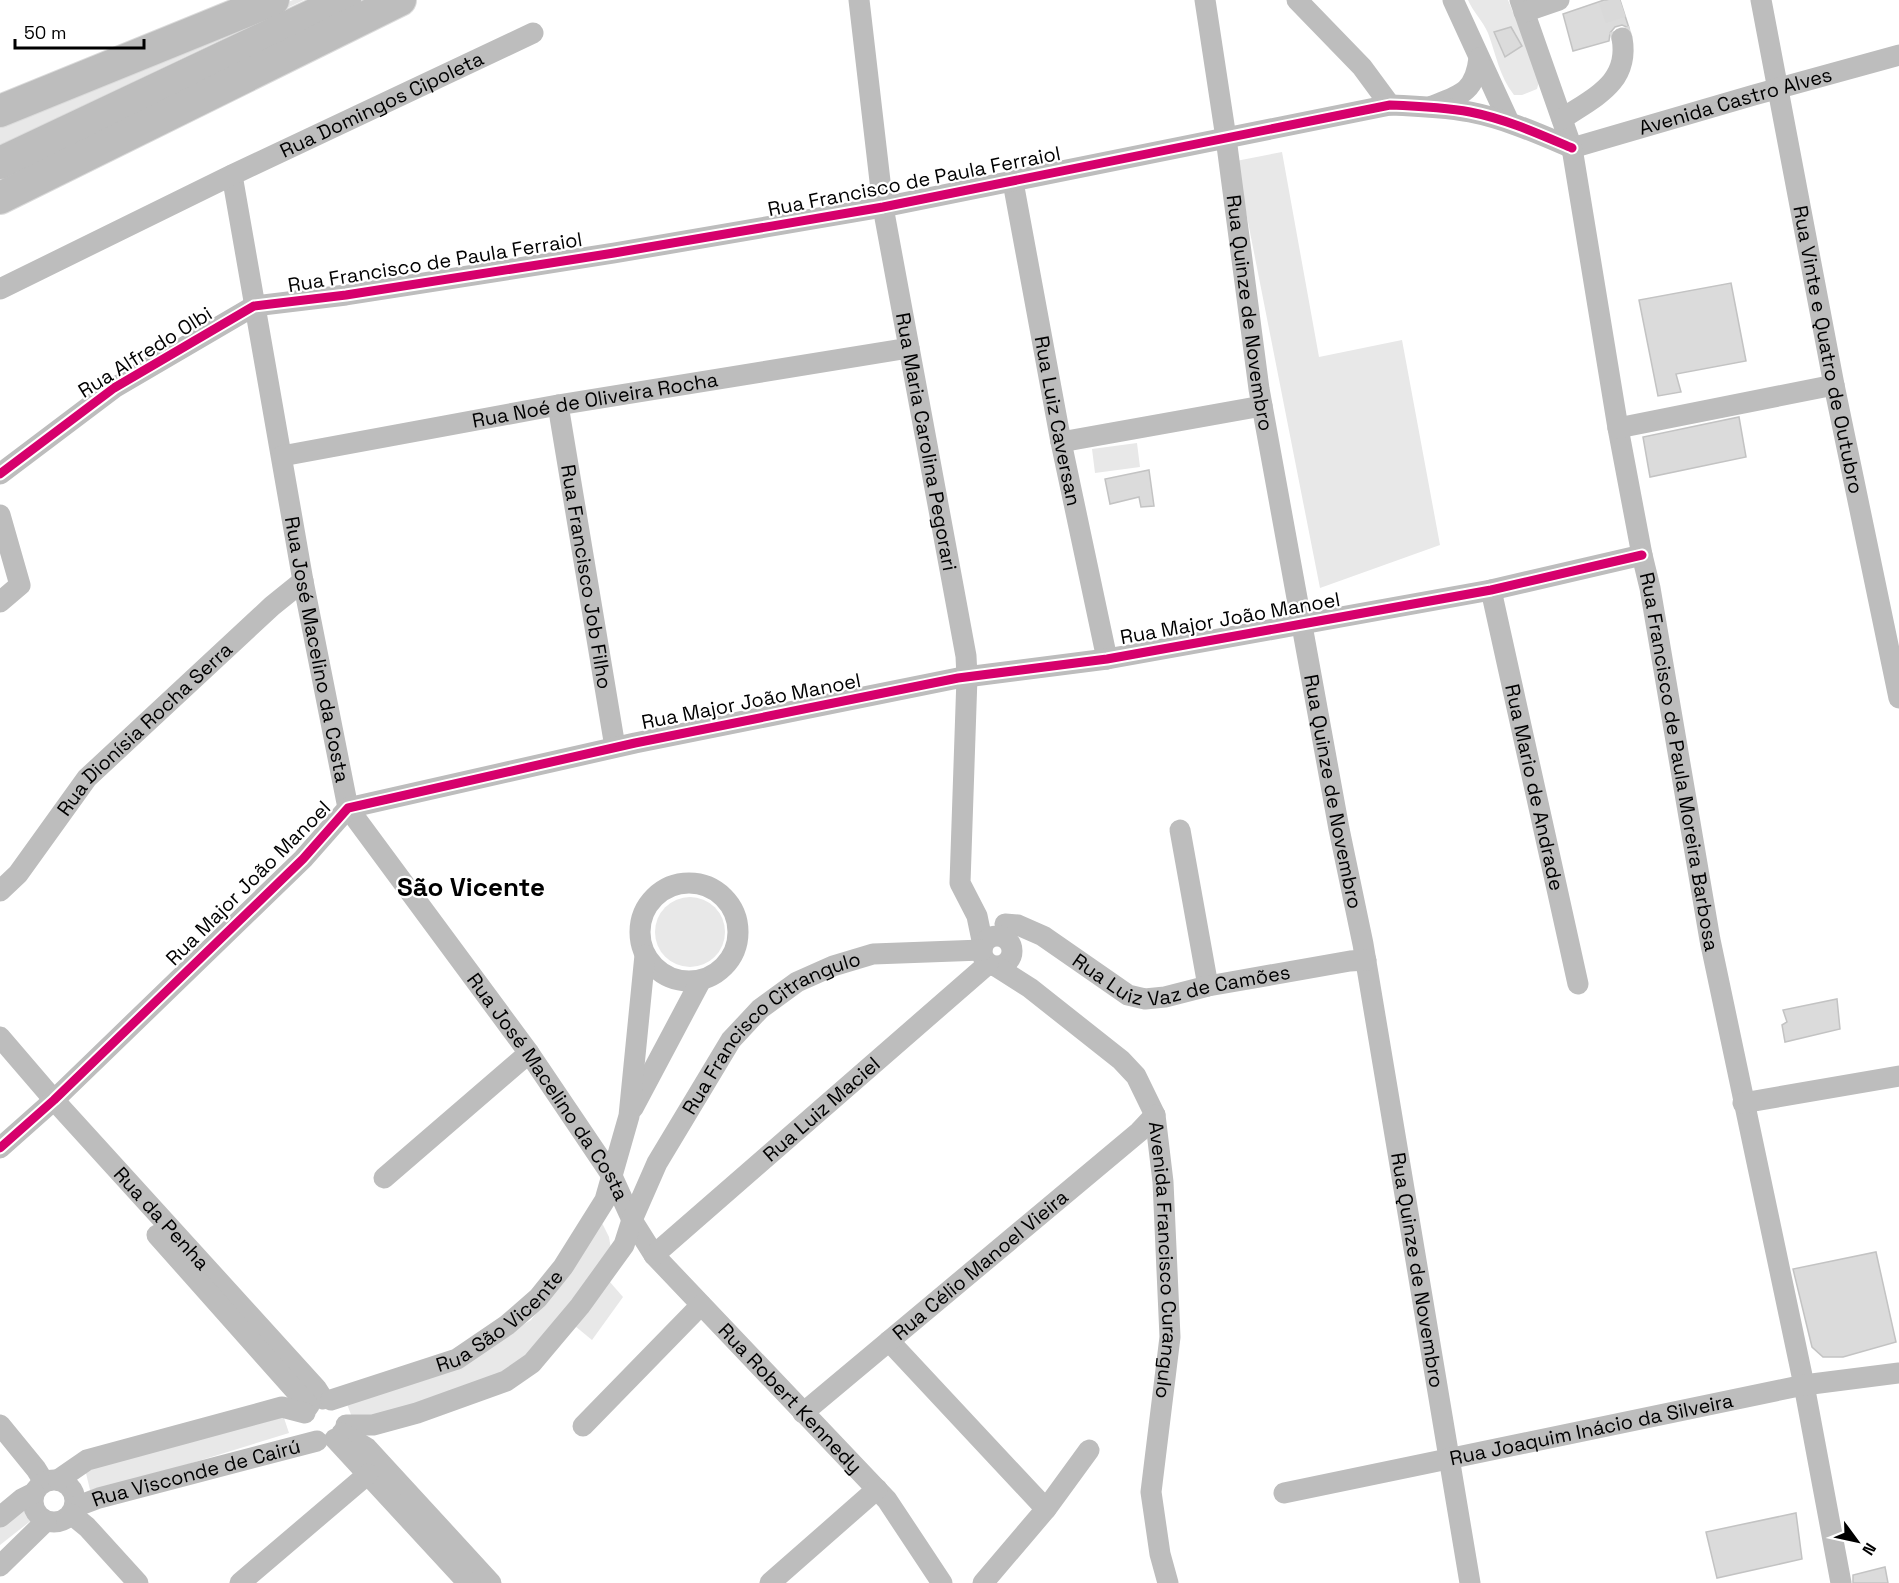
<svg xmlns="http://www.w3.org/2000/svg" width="1899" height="1583" font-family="'Space Grotesk',sans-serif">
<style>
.green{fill:#e8e8e8}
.building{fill:#dbdbdb;stroke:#c3c3c3;stroke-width:1.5}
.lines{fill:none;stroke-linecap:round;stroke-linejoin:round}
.minor-tunnel{stroke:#d9d9d9;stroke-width:21;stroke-dasharray:21 10;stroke-linecap:butt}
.highway-casing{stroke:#dbdbdb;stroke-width:34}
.minor{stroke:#bdbdbd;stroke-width:21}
.highway{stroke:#bdbdbd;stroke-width:32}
.cycleway-casing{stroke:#fff;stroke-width:13}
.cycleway{stroke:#d6006c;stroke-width:9}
.labels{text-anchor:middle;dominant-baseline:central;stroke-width:4.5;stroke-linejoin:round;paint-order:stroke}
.street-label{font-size:20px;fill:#000;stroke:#fff}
.district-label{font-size:26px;font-weight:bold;fill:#000;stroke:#fff}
</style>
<rect width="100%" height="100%" fill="#fff"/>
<g class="green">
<polygon points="293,0 304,0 0,145 0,119 71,85"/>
<path d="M1468,0H1508L1540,78L1537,89L1522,95H1514C1499,76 1496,54 1488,33C1483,21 1473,12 1468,0Z"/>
<polygon points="1282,152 1319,357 1402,340 1440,545 1320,588 1236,161"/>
<polygon points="1137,443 1140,467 1095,473 1092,449"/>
<circle cx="690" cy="932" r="35"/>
<polygon points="600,1219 609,1237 611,1249 540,1346 500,1376 465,1391 353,1420 344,1396 476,1354 531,1320 569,1270"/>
<polygon points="609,1281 623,1297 592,1340 575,1326"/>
<polygon points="282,1412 289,1433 91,1494 85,1469"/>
<polygon points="20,1504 33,1519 0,1545 0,1521"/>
</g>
<g class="building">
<polygon points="1604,0 1620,0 1629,28 1622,25 1615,27 1610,33 1609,41 1573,51 1563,14"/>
<polygon points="1511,27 1522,46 1505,57 1494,32"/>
<polygon points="1731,283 1746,361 1676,374 1681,392 1658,396 1639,300"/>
<polygon points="1739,417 1746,457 1650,477 1643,437"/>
<polygon points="1149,470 1154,506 1141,507 1139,497 1110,504 1105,479"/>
<polygon points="1837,999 1840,1029 1785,1042 1782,1025 1787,1022 1783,1010"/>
<polygon points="1876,1252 1896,1342 1843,1357 1823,1357 1812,1347 1793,1269"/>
<polygon points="1796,1513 1802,1559 1717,1578 1706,1532"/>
<polygon points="1885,1567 1888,1583 1853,1583 1853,1575"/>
</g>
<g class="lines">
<polyline class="minor-tunnel" points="1609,0 1622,38"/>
<defs>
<g id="highway">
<polyline points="0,111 273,0"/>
<polyline points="0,163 345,0"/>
<polyline points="0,198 400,0"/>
</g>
</defs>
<use href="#highway" class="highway-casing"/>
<g class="minor">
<path id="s1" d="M859,0L883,207L966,656L967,677L960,883L977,916L983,945"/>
<path id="s2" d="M1205,0L1226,138L1259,389L1339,829L1363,944L1470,1583"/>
<polyline points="1297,0 1362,67 1390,105"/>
<polyline points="1453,0 1509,122"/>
<path id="s3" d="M1520,0L1572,148L1618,428L1642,555L1650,588L1710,940L1804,1385L1841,1583"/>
<path id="s4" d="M1761,0L1834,385L1899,698"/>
<polyline points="1524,12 1559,0"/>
<path d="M1432,106C1461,95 1475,92 1479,58"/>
<path d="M1562,119C1594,97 1630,83 1622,38"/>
<path id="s5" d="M1572,148L1754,95L1899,55"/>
<path id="s6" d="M232,175L303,581L348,808L529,1053L612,1176L632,1220L654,1255L887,1500L942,1583"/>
<path id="s7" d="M1013,182L1061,442L1107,659"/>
<path id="s8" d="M0,289L232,175L533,33"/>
<path id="s9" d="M558,405L615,747"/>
<polyline points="1618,428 1834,385"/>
<polyline points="1061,442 1262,406"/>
<path id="s10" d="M282,456L558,405L909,348"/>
<path d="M0,474L114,388L254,306L346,295L614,253L883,207L1390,105C1417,106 1444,107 1470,112C1506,119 1539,134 1572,148"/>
<polyline points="0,515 20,585 0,602"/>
<path id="s11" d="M1491,590L1578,984"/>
<polyline points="1180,830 1208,986"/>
<circle cx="689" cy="932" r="49"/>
<path id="s12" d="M0,891L18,874L87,778L272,606L303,581"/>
<path id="s13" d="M1005,924L1018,925L1043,936L1128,995L1145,999L1165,997L1208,986L1350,961L1366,960"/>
<circle cx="997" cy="951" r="15"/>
<path id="s14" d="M997,967L1030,988L1121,1060L1136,1076L1155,1115L1163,1182L1170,1337L1151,1492L1160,1554L1168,1583"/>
<path id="s15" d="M0,1037L54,1100L316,1388L323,1399"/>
<polyline points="1743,1103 1899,1076"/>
<polyline points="633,1108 701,980"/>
<polyline points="0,1148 54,1100 303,859 348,808 635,743 958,678 1107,659 1302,624 1491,590 1642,555"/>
<polyline points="384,1178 529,1053"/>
<polyline points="157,1235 309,1406"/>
<path id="s16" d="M654,1255L988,964"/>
<polyline points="889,1341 1046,1509"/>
<path id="s17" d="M331,1400L457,1359L507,1325L538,1298L563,1267L605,1200L629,1116L645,955"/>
<path id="s18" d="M803,1413L1139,1132L1155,1115"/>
<polyline points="0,1425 36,1469 44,1482"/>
<path id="s19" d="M346,1425H373L417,1413L506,1381L532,1363L580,1306L624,1245L632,1220L657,1163L731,1040L760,1009L797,982L833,966L873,954L982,950"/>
<polyline points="583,1426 701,1305"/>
<polyline points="342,1433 367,1448 491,1583"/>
<polyline points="335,1439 468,1583"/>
<circle cx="54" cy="1501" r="21"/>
<polyline points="58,1480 87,1460 282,1407 305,1413"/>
<path id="s20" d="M1284,1493L1804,1385L1899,1373"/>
<path id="s21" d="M75,1507L99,1498L317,1441"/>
<polyline points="71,1514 87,1527 138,1583"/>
<polyline points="0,1517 22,1499 34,1493"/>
<polyline points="0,1566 46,1521"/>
<polyline points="240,1583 368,1474"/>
<polyline points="770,1583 877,1489"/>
<polyline points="983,1583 1046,1509 1089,1450"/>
</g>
<use href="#highway" class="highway"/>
<defs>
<g id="cycleway">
<path d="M0,474L114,388L254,306L346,295L614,253L883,207L1390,105C1417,106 1444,107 1470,112C1506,119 1539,134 1572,148"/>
<polyline points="0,1148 54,1100 303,859 348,808 635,743 958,678 1107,659 1302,624 1491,590 1642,555"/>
</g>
</defs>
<use href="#cycleway" class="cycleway-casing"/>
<use href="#cycleway" class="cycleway"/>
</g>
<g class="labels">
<g class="street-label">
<text stroke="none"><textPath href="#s5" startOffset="170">Avenida Castro Alves</textPath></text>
<text stroke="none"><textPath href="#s8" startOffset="424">Rua Domingos Cipoleta</textPath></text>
<text transform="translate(914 181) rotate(-11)">Rua Francisco de Paula Ferraiol</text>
<text transform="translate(435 262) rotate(-9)">Rua Francisco de Paula Ferraiol</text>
<text stroke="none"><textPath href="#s2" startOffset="316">Rua Quinze de Novembro</textPath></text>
<text stroke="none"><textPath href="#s4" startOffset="356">Rua Vinte e Quatro de Outubro</textPath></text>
<text transform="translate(145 352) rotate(-32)">Rua Alfredo Olbi</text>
<text stroke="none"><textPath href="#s10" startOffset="318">Rua Noé de Oliveira Rocha</textPath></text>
<text stroke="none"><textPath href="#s7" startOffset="243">Rua Luiz Caversan</textPath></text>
<text stroke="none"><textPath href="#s1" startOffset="447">Rua Maria Carolina Pegorari</textPath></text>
<text stroke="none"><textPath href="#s9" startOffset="174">Rua Francisco Job Filho</textPath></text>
<text transform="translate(1230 618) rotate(-10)">Rua Major João Manoel</text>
<text stroke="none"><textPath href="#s6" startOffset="482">Rua José Macelino da Costa</textPath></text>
<text transform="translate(751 701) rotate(-11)">Rua Major João Manoel</text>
<text stroke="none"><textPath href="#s12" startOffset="218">Rua Dionísia Rocha Serra</textPath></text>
<text stroke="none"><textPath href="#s3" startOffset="780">Rua Francisco de Paula Moreira Barbosa</textPath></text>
<text stroke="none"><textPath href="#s11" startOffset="202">Rua Mario de Andrade</textPath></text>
<text stroke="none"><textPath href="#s2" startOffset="802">Rua Quinze de Novembro</textPath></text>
<text transform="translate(248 883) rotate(-45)">Rua Major João Manoel</text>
<text stroke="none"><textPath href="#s13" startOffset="194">Rua Luiz Vaz de Camões</textPath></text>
<text stroke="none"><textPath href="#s19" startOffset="616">Rua Francisco Citrangulo</textPath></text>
<text stroke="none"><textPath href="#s6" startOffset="987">Rua José Macelino da Costa</textPath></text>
<text stroke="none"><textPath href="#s16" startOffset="222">Rua Luiz Maciel</textPath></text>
<text stroke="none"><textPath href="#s15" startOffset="243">Rua da Penha</textPath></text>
<text stroke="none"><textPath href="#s14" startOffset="366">Avenida Francisco Curangulo</textPath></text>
<text stroke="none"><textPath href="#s18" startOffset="231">Rua Célio Manoel Vieira</textPath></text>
<text stroke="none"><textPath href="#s2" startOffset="1288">Rua Quinze de Novembro</textPath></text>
<text stroke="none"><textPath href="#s17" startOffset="189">Rua São Vicente</textPath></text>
<text stroke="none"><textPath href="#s6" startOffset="1384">Rua Robert Kennedy</textPath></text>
<text stroke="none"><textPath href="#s20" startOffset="314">Rua Joaquim Inácio da Silveira</textPath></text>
<text stroke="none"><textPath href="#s21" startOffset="126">Rua Visconde de Cairú</textPath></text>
</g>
<g class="district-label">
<text x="471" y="887">São Vicente</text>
</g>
</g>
<g transform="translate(1857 1541) rotate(123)" stroke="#ffffff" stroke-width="4.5" paint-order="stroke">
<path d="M0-4.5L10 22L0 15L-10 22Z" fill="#000000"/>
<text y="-9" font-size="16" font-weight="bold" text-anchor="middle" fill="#000000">N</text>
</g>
<path d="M15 39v9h129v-9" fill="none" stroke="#000000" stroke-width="3"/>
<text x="24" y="39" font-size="18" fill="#000000" stroke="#ffffff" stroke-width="4.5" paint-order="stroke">50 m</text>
</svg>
